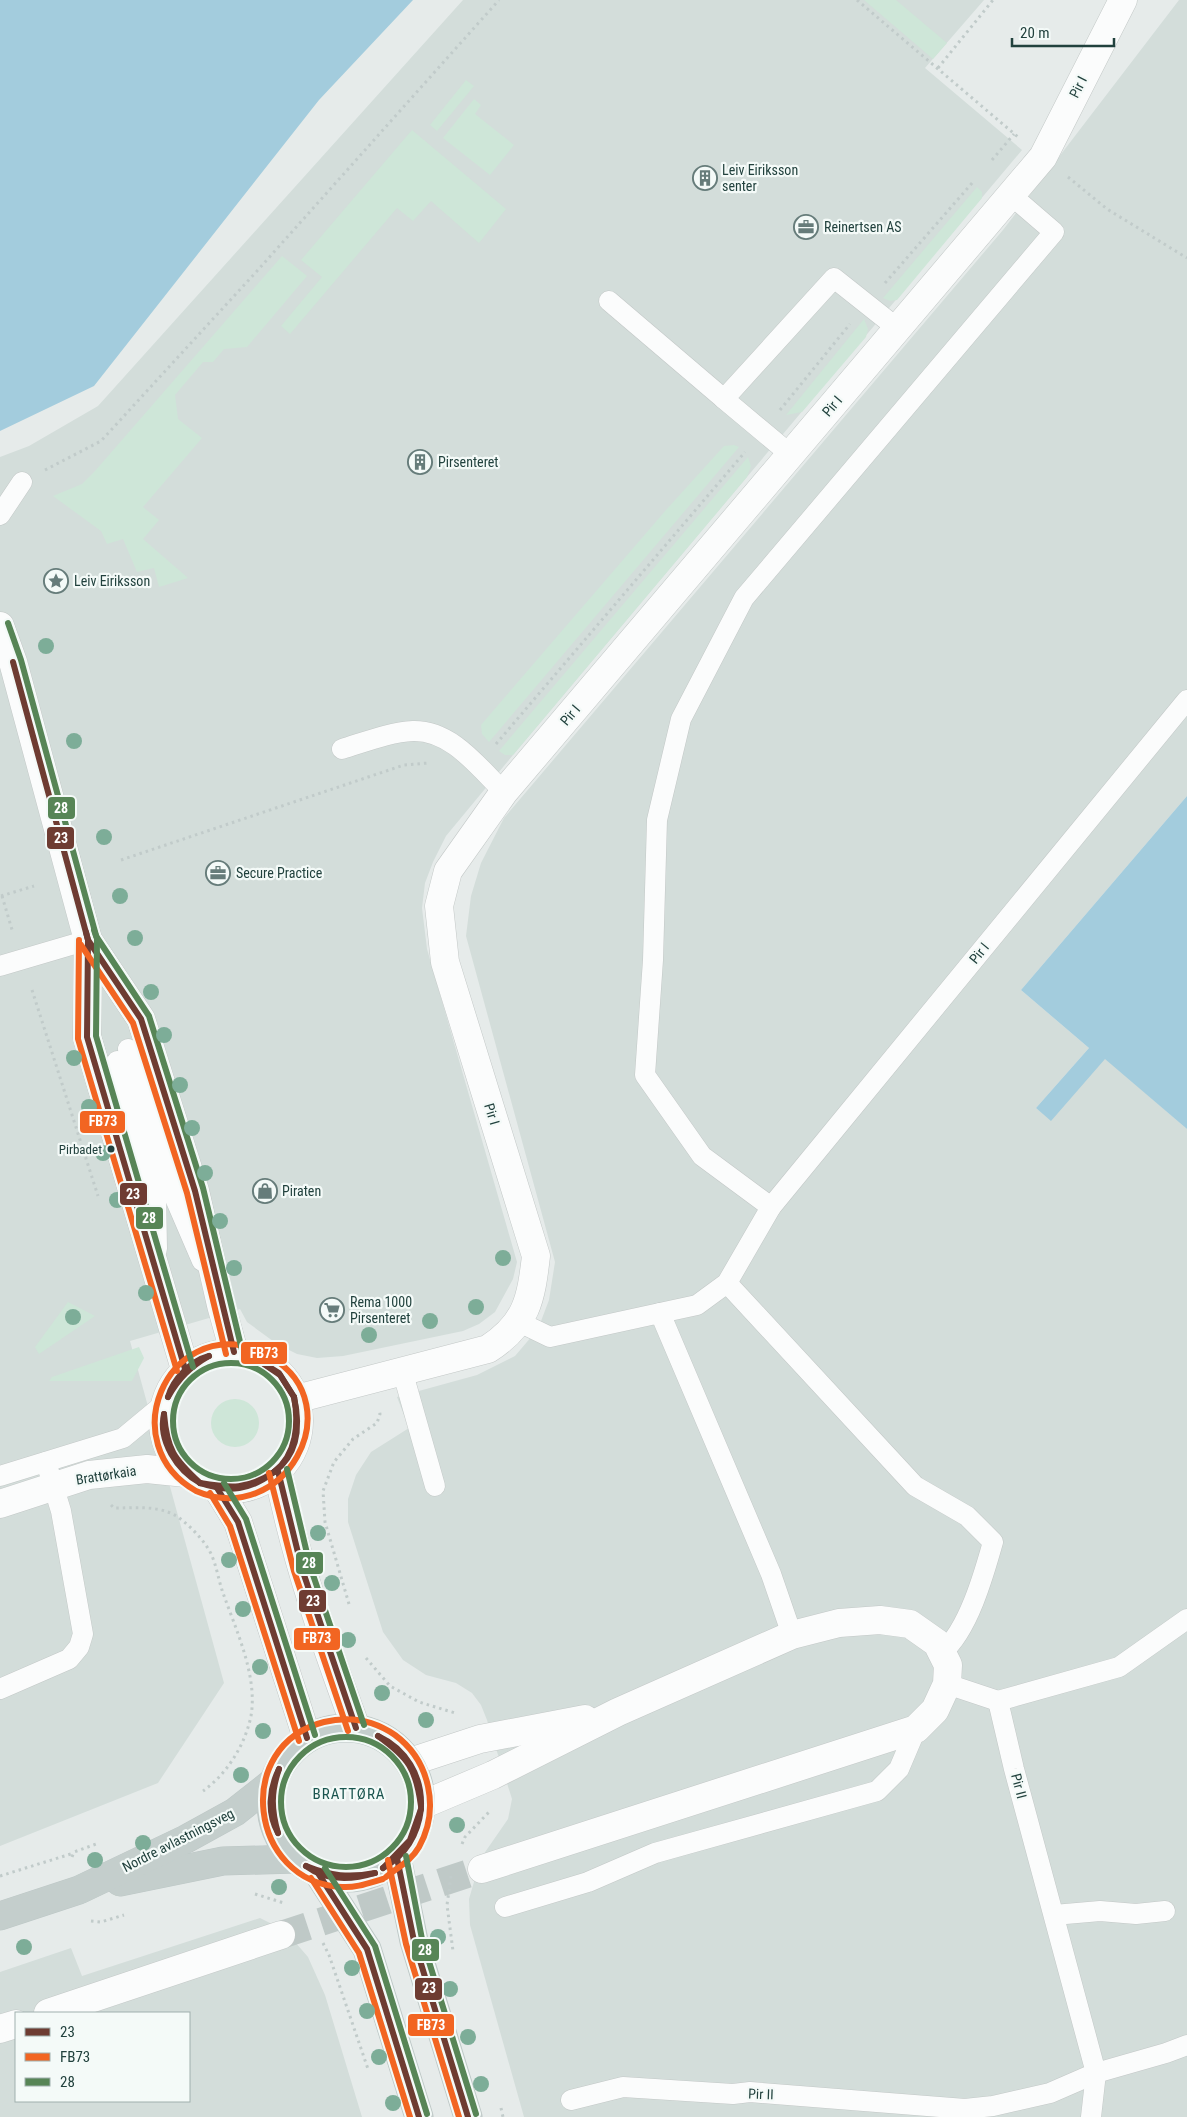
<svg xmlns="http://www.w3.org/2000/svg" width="1187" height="2117" font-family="'Roboto Condensed',sans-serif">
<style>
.built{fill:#d3ddda;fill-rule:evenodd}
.green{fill:#cee6d8}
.water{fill:#a3ccdd}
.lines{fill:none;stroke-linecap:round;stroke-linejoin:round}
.minor-tunnel{stroke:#bfc9c7;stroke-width:28;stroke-dasharray:28 14;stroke-linecap:butt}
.service-casing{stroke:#c3c8c7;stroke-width:21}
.minor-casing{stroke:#c3c8c7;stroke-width:29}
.trunk-casing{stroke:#bdc7c6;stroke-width:29}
.path{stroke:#c1cbca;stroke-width:3;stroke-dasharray:2.5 4;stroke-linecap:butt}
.service{stroke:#fbfcfc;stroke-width:20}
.minor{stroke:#fbfcfc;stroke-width:28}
.trunk{stroke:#c4cecc;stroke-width:28}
.bus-1-casing{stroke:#f4faf8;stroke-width:10}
.bus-2-casing{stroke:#f4faf8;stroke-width:10}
.bus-3-casing{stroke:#f4faf8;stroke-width:10}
.bus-1{stroke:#6e3c32;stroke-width:6}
.bus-2{stroke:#f26522;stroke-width:6}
.bus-3{stroke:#578556;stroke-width:6}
.tree{fill:#7dad98}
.bus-dot{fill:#21413d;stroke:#f4faf8;stroke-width:2}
.labels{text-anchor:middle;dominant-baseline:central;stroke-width:4.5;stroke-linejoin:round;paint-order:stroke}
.bus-label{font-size:13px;fill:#21413d;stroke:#f4faf8;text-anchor:end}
.street-label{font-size:14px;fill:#21413d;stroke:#f4faf8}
.poi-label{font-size:14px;fill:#21413d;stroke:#f4faf8;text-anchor:start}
.neighbourhood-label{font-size:15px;letter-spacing:1px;fill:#1b554f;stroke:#f4faf8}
.line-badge{stroke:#f4faf8;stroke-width:2}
.badge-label{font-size:14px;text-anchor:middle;font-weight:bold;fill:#fff}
</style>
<rect width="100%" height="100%" fill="#e6ebea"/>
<g class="built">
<polygon points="463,0 984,0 925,68 1022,150 513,755 446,836 433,862 425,883 422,908 427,949 517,1262 513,1279 495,1312 479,1324 463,1331 343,1356 317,1358 297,1354 277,1344 247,1322 240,1309 130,1341 224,1683 158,1783 0,1846 0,457 29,446 98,406"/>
<polygon points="1179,0 1187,0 1187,796 1021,990 1089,1048 1036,1108 1051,1120 1105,1058 1187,1129 1187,2117 524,2117 470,1925 469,1899 481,1858 508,1819 512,1799 487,1720 481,1705 472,1693 456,1683 426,1675 403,1660 383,1632 348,1522 348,1499 356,1475 371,1452 409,1428 397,1397 477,1375 515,1356 538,1329 549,1300 555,1262 466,936 471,896 481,863 504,818 1003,230"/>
<path d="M260,1918L280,1928L295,1942L308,1957L325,1995L362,2117H0V1972L71,1948L82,1976ZM16,2013H189V2101H16Z"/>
</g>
<g class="green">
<polygon points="864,0 896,0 947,43 933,59"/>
<polygon points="466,80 474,86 437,131 430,125"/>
<polygon points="474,99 481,105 475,114 514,145 490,175 443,138"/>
<polygon points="412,130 506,209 479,243 431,201 413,221 397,208 290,334 281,326 322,277 301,260"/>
<polygon points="977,187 982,192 982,198 897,300 890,301 883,298"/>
<polygon points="282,256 307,276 247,347 224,349 213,362 203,362 175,395 178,419 202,438 143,507 159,520 143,539 188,578 159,587 154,568 137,572 123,539 107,544 101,531 53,496 82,484 95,471"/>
<polygon points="864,319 868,329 866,337 802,412 786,415"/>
<polygon points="734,445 739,447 489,742 482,734 481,725 666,510 724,446"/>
<polygon points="748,457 751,466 747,477 513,755 505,755 499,751"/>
<polygon points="68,1302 95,1316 39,1354 35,1347"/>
<polygon points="139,1347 144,1358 132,1381 49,1381 52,1377"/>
<circle cx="235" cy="1423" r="24"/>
</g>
<g class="water">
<polygon points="0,0 413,0 319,100 94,386 0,431"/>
<polygon points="1187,796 1187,1129 1105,1059 1051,1121 1036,1108 1089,1048 1021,990"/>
</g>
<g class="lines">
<polyline class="minor-tunnel" points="281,1935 482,1869"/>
<defs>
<g id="service">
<polyline points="609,301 724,399"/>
<polyline points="791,455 724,399 834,278 897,328"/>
<polyline points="0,515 22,482"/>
<path d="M342,749C365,742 390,732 413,731C452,730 479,768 504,792"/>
<polyline points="0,966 88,940"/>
<polyline points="128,1049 171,1189 202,1261"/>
<polyline points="117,1061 156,1193 157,1249"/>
<polyline points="771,1207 702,1156 645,1075 653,960 657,820 681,719 744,598 1054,232 1011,195"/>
<path d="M727,1283L915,1486L967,1516L993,1542C984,1574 968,1631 942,1652"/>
<polyline points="660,1313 697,1305 727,1283 771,1207 1187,700"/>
<polyline points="519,1322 550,1337 660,1313 771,1574 792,1635"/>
<polyline points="402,1370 435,1486"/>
<polyline points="0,1476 123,1438 164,1404"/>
<polyline points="947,1684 998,1701"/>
<polyline points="0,1689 69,1659 79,1647 83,1634 61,1511 46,1462"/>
<polyline points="505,1907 588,1882 655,1853 877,1791 899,1769 916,1729"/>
<polyline points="1054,1915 1100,1911 1136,1914 1165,1911"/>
<polyline points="571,2100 623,2087 733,2094 750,2092 965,2109 993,2106 1050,2093 1096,2073 1166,2053 1187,2045"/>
<polyline points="1091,2117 1096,2073 1014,1769 998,1701 1119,1667 1187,1619"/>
</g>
<g id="minor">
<polyline points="0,626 13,662 88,940 87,1037 185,1369"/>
<polyline points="88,940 141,1019 195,1191 221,1305 234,1352"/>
<circle cx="231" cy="1421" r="68"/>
<path d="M296,1399L488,1349C527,1324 531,1299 536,1256L445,962L439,906L448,871L504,792L1043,157L1123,0"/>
<path d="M278,1471C295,1559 325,1643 356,1728"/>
<polyline points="217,1488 238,1522 307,1738"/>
<polyline points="0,1504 89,1475 147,1469 186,1473"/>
<polyline points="410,1762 480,1739 585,1719"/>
<polyline points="422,1805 493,1775 618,1712 792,1635 839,1623 880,1620 910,1624 937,1643 948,1665 947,1684 935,1710 916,1729 482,1869"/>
<polyline points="48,2013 281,1935"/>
<polyline points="0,2029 16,2024"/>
</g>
<g id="trunk">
<circle cx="346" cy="1803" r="75"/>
<polyline points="397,1858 414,1941 468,2117"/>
<polyline points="318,1873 367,1949 419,2117"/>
<polyline points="120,1882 223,1861 296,1859"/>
<polyline points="0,1916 79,1890 186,1839 235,1812 273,1782"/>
</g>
</defs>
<use href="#service" class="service-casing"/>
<use href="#minor" class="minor-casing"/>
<use href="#trunk" class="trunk-casing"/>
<g class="path">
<polyline points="857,0 1018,137"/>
<polyline points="938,68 993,0"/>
<polyline points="992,160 1014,134"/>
<polyline points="1068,177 1107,209 1187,258"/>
<polyline points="885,283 973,182"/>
<polyline points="780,410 850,324"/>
<polyline points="45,470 101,441 257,271 499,0"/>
<polyline points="496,744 745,452"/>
<polyline points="121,860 404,765 428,763"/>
<polyline points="1,896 34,886"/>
<polyline points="2,896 13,933"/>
<polyline points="32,990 98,1196"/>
<path d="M111,1505L114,1508C136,1508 159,1505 178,1517C190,1526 201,1537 209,1550C216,1562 218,1578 222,1590C235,1628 258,1675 251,1716C245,1745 227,1774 203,1791"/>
<polyline points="349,1604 325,1522 323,1491 334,1462 353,1439 377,1423 380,1414 379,1409"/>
<polyline points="366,1658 390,1686 419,1702 455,1713"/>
<polyline points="462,1844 465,1837 490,1811"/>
<polyline points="72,1857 74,1852 99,1843"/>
<polyline points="0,1876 74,1853"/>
<polyline points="451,1876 447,1905 453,1951"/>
<polyline points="255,1894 284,1903"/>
<polyline points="91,1921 101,1922 124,1915"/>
<polyline points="323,1943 329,1955 368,2069"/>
<polyline points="501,2108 503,2117"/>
</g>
<use href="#service" class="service"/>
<use href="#minor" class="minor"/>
<use href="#trunk" class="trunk"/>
<defs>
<g id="bus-1">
<polyline points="13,662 88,940 87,1037 185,1369"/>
<polyline points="86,932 88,940 141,1019 195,1191 234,1352"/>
<polyline points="258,1360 279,1373 294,1397"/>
<polyline points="258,1360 280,1375 294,1397"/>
<path d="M168,1397C173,1379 191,1361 209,1356"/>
<path d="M168,1397C179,1378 190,1367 209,1356"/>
<path d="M164,1414C167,1450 174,1459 200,1483"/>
<path d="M164,1414C158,1441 177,1470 200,1483"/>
<polyline points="278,1471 302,1569 356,1728"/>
<path d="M274,1472C297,1454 299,1423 294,1397"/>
<path d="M274,1472C299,1454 300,1424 294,1397"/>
<path d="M200,1483C230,1488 248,1490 274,1472"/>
<path d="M200,1483C229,1493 251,1490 274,1472"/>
<polyline points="217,1488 238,1522 307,1738"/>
<path d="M378,1736C406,1749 422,1776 421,1806"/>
<path d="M378,1736C409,1758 416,1769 421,1806"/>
<path d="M278,1833C267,1813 269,1789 279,1769"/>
<path d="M278,1833C271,1809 271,1792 279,1769"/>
<polyline points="397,1858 414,1941 468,2117"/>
<path d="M306,1866C331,1876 349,1878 375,1873"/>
<path d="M306,1866C326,1881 352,1880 375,1873"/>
<polyline points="383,1868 410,1840 421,1809"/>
<path d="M383,1868C405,1856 418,1835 421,1809"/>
<polyline points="318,1873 367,1949 419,2117"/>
</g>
<g id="bus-2">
<polyline points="79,940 78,1039 177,1371"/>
<polyline points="81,945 133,1023 187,1193 226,1354"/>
<polyline points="269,1473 294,1571 348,1731"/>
<path d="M196,1491C114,1445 165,1319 256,1349C261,1351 267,1355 272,1358C352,1406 284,1529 196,1491"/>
<polyline points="210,1493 230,1526 299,1741"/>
<polyline points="388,1860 406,1944 459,2117"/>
<polyline points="311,1878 359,1953 410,2117"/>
<path d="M383,1879C369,1883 356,1888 342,1887C249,1883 232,1745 324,1722C349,1716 373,1720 395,1735C430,1761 440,1809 419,1847C411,1861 398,1867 386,1877"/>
</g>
<g id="bus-3">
<polyline points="8,623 21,660 97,939 96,1036 193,1367"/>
<polyline points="94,930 96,936 149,1016 203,1188 242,1350"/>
<circle cx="231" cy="1421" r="58"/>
<polyline points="287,1469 310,1566 364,1725"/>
<polyline points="224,1483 246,1519 315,1735"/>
<circle cx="346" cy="1802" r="65"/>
<polyline points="406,1856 422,1939 476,2114"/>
<polyline points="325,1868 375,1946 427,2114"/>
</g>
</defs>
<use href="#bus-1" class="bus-1-casing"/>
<use href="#bus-2" class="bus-2-casing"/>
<use href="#bus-3" class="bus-3-casing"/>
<use href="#bus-1" class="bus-1"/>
<use href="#bus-2" class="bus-2"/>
<use href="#bus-3" class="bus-3"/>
</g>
<g class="tree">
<circle cx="46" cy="646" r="8"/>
<circle cx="74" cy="741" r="8"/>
<circle cx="104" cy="837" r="8"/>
<circle cx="120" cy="896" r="8"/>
<circle cx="135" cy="938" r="8"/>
<circle cx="151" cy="992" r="8"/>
<circle cx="164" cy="1035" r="8"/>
<circle cx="74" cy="1058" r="8"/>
<circle cx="180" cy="1085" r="8"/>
<circle cx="89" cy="1107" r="8"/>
<circle cx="192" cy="1128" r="8"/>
<circle cx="103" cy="1153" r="8"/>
<circle cx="205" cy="1173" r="8"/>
<circle cx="117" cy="1200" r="8"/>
<circle cx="220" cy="1221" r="8"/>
<circle cx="503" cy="1258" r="8"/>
<circle cx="234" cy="1268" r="8"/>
<circle cx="146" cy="1293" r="8"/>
<circle cx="476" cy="1307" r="8"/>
<circle cx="73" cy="1317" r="8"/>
<circle cx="430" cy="1321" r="8"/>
<circle cx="369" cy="1335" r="8"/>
<circle cx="318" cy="1533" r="8"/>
<circle cx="229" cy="1560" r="8"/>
<circle cx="332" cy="1583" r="8"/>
<circle cx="243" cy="1609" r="8"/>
<circle cx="348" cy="1640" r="8"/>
<circle cx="260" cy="1667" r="8"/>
<circle cx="382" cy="1693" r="8"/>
<circle cx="426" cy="1720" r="8"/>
<circle cx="263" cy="1731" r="8"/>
<circle cx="241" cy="1775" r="8"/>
<circle cx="457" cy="1825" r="8"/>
<circle cx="143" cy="1843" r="8"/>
<circle cx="95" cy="1860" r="8"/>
<circle cx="279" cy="1887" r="8"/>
<circle cx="438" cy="1937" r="8"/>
<circle cx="24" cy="1947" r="8"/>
<circle cx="352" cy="1968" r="8"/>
<circle cx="450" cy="1989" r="8"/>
<circle cx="367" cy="2011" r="8"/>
<circle cx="468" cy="2037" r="8"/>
<circle cx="379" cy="2057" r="8"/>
<circle cx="481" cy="2084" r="8"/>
<circle cx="393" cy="2103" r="8"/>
</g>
<defs>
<symbol id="building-ring" viewBox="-11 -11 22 22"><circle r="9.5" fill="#f4faf8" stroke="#667c7a" stroke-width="1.5"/><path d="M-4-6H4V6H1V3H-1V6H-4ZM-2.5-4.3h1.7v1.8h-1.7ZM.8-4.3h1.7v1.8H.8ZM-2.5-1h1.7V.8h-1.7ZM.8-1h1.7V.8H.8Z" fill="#667c7a"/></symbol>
<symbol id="office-ring" viewBox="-11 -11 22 22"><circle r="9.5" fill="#f4faf8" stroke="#667c7a" stroke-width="1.5"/><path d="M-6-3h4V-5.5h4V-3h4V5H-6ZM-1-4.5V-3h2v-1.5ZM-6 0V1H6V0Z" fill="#667c7a"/></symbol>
<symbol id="sight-ring" viewBox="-11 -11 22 22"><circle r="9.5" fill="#f4faf8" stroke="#667c7a" stroke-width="1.5"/><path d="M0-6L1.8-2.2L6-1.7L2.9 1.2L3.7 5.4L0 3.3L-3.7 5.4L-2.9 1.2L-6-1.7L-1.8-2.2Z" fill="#667c7a"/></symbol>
<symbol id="shop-ring" viewBox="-11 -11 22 22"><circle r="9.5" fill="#f4faf8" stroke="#667c7a" stroke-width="1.5"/><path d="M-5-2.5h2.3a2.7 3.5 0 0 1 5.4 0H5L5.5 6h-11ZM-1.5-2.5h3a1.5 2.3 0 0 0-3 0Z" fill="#667c7a"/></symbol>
<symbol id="supermarket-ring" viewBox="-11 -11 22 22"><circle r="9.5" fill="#f4faf8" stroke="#667c7a" stroke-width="1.5"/><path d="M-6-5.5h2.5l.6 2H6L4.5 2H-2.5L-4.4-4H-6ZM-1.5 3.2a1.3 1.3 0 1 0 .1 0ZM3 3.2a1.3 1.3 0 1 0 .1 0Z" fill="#667c7a"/></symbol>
</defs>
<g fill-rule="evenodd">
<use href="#building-ring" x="691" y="164" width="28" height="28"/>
<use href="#office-ring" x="792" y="213" width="28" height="28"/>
<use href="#building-ring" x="406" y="448" width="28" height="28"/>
<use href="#sight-ring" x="42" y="567" width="28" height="28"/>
<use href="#office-ring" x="204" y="859" width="28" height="28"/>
<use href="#shop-ring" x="251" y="1177" width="28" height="28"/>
<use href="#supermarket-ring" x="318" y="1296" width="28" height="28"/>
</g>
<circle class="bus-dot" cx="111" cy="1149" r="4.5"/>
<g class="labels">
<g class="bus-label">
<text x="102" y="1149">Pirbadet</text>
</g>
<g class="street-label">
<text transform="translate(1078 87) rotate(-63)">Pir I</text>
<text transform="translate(832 406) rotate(-50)">Pir I</text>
<text transform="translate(570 715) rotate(-50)">Pir I</text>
<text transform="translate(979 953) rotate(-51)">Pir I</text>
<text transform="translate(492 1114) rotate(73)">Pir I</text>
<text transform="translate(106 1475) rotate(-9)">Brattørkaia</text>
<text transform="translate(1019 1786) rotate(75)">Pir II</text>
<text transform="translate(178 1840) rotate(-27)">Nordre avlastningsveg</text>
<text transform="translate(761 2094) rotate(2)">Pir II</text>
</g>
<g class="poi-label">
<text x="722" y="170">Leiv Eiriksson<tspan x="722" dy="16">senter</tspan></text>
<text x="824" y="227">Reinertsen AS</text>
<text x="438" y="462">Pirsenteret</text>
<text x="74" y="581">Leiv Eiriksson</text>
<text x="236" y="873">Secure Practice</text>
<text x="282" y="1191">Piraten</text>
<text x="350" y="1302">Rema 1000<tspan x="350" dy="16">Pirsenteret</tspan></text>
</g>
<g class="neighbourhood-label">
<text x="349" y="1794">BRATTØRA</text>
</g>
</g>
<g class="line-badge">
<rect x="47" y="796" width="29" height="24" rx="5" fill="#578556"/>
<rect x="46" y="826" width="29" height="24" rx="5" fill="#6e3c32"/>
<rect x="79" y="1110" width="47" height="24" rx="5" fill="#f26522"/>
<rect x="119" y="1182" width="29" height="24" rx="5" fill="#6e3c32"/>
<rect x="135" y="1206" width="29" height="24" rx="5" fill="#578556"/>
<rect x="240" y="1341" width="48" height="24" rx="5" fill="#f26522"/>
<rect x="295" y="1551" width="29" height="24" rx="5" fill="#578556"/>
<rect x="298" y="1589" width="29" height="24" rx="5" fill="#6e3c32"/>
<rect x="293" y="1627" width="48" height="24" rx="5" fill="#f26522"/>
<rect x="411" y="1938" width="29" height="24" rx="5" fill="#578556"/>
<rect x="414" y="1977" width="29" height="24" rx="5" fill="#6e3c32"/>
<rect x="407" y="2013" width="48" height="24" rx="5" fill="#f26522"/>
</g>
<g class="badge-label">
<text x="61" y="813">28</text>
<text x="61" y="843">23</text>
<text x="103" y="1126">FB73</text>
<text x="133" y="1199">23</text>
<text x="149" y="1223">28</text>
<text x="264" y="1358">FB73</text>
<text x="309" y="1568">28</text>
<text x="313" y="1606">23</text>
<text x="317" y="1643">FB73</text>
<text x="425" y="1955">28</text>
<text x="429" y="1993">23</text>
<text x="431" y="2030">FB73</text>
</g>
<rect x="15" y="2012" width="175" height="90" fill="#f4faf8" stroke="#a0b0ad"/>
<rect x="25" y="2028" width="25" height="8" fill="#6e3c32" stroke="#a0b0ad"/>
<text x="60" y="2037" font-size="15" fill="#21413d">23</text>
<rect x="25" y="2053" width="25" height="8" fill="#f26522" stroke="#a0b0ad"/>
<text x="60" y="2062" font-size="15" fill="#21413d">FB73</text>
<rect x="25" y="2078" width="25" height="8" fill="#578556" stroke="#a0b0ad"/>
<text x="60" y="2087" font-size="15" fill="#21413d">28</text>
<path d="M1012 38v8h102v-8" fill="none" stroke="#21413d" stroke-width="2.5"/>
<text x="1020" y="38" font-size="15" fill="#21413d" stroke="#f4faf8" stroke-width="4" paint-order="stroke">20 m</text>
</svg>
